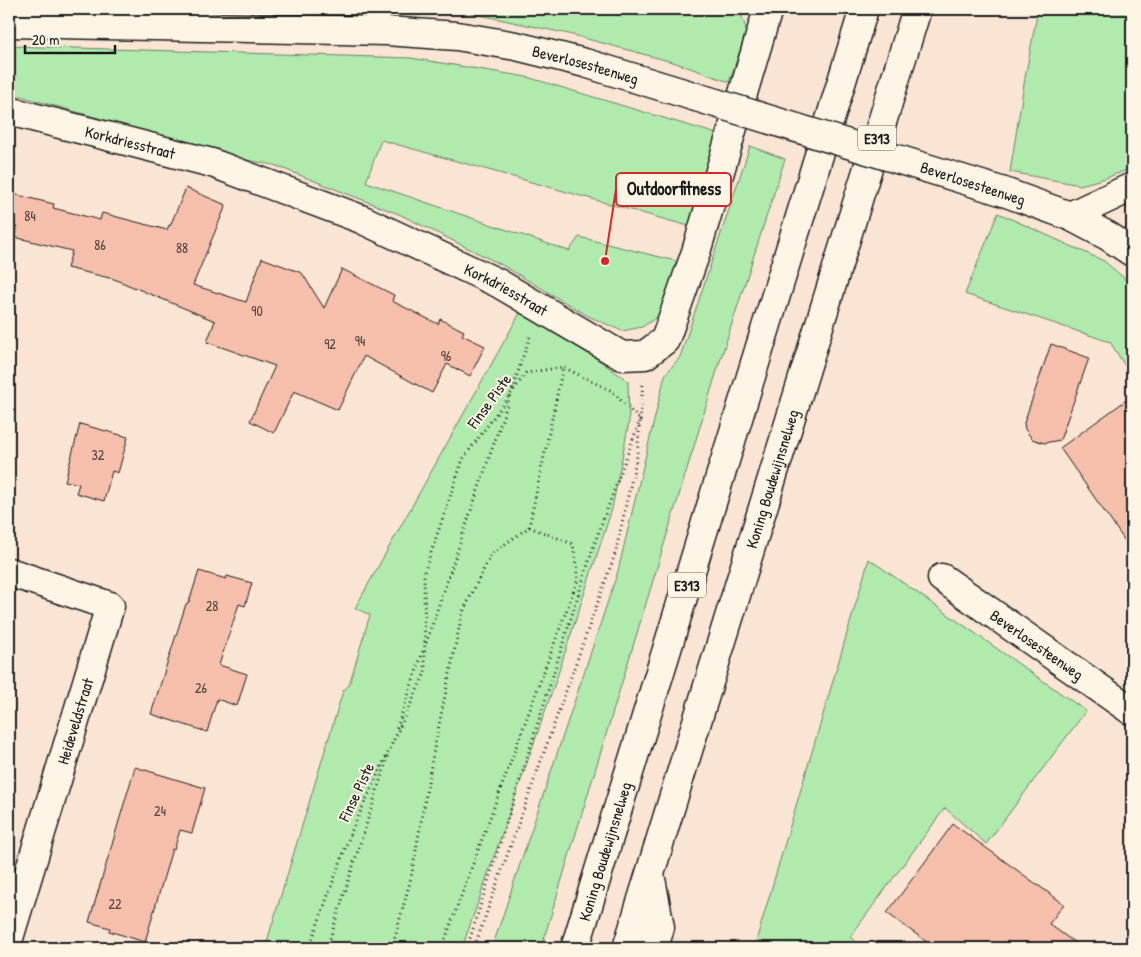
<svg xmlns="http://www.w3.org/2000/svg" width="1141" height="957" font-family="'Patrick Hand',sans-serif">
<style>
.green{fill:#b1eaad;stroke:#668364}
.building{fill:#f6bfab;stroke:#1c1c1c}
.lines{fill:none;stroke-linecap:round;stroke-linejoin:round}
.minor-casing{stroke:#1c1c1c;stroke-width:31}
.highway-casing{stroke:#1c1c1c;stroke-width:31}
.path{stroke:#1c1c1c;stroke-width:3;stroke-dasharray:1 4;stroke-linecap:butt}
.minor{stroke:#fcf5e5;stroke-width:28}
.highway{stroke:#fcf5e5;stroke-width:28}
.minor-bridge-casing{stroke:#1c1c1c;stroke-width:31;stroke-linecap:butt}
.minor-bridge{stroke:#fcf5e5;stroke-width:28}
.labels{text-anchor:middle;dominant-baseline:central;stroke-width:4;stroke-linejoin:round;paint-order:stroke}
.number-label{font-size:14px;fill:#524540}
.shield{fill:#fcf5e5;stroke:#5f5d58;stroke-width:1}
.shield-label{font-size:15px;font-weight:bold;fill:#1c1c1c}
.street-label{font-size:16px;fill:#1c1c1c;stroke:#fcf5e5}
.leader{fill:none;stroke:#d62828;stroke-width:2}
.callout-dot{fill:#d62828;stroke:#fcf5e5;stroke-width:2}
.callout{fill:#fcf5e5;stroke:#d62828;stroke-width:2}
.callout-label{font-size:18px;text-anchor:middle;font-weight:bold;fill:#1c1c1c}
</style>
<rect width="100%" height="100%" fill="#fae5d4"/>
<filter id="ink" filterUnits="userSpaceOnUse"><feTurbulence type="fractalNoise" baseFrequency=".02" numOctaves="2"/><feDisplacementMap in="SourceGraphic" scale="10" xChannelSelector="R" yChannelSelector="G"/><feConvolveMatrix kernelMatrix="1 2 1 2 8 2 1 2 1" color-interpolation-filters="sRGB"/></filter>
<g filter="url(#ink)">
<g class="green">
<polygon points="404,9 737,9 740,11 747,31 729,82 676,63 569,34 461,11"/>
<polygon points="1038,9 1132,9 1132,168 1106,178 1080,185 1010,172 1025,78"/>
<polygon points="9,46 411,58 527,77 717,134 692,227 381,140 366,182 569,251 579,237 680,262 659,316 642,327 622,331 588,316 502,265 401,215 274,165 251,161 9,93"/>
<polygon points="750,146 785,159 719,364 541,948 492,948 618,571 665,375 680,357"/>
<polygon points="998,213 1104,261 1132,285 1132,377 1110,342 965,294"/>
<polygon points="520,313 597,359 628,381 629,422 612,509 554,686 462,948 265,948 343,691 349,685 370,615 355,608"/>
<polygon points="869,559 1086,711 986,844 945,808 850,937 863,948 754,948"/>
</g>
<g class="building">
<polygon points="186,188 226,205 193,285 246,302 262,258 302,273 324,308 342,269 394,295 392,301 438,324 440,319 464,331 462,335 485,346 470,376 447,364 432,393 364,356 338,410 294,391 274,433 250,421 275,366 207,342 215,321 114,279 67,268 72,251 14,237 17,227 9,225 9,193 54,204 53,208 100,220 102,213 167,230 169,225 170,226"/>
<polygon points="1051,344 1089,358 1060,440 1044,443 1032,439 1025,429 1024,423"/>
<polygon points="1132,396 1132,551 1060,448"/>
<polygon points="80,424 128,437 118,473 112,471 104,501 76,493 79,484 65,481"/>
<polygon points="199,571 226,579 227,576 252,583 245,606 239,604 219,665 247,674 237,706 217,699 207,732 151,714 186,604 189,602"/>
<polygon points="135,767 205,788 192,833 180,830 174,850 172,849 145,942 109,931 110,928 89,922"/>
<polygon points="953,824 1064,904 1049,924 1082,948 935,948 887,913"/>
</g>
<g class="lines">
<defs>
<g id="minor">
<path id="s1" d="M9,23L386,31L457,36L516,46L585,63L693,96"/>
<path id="s2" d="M9,111L212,163L361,219L498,283L622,356L645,355L665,340L696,252L768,9"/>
<polyline points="1004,192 1070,216 1108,236 1132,252"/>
<polyline points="1070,216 1132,187"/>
<polyline points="9,572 110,606 9,938"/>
<path id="s3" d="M942,578L1132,711"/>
</g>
<g id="highway">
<polyline points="651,879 660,927 654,948"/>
<path id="s4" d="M575,948L864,9"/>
<path id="s5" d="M627,948L917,9"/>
</g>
</defs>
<use href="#minor" class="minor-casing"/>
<use href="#highway" class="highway-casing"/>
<g class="path">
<polyline points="512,390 530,336"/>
<polyline points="529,527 563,367"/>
<polyline points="426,643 510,396"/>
<polyline points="397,728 423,651"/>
<polyline points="309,948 351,832 425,673 424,573 463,459 526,373 563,367 612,391 640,420 637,456 615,554 474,948"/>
<polyline points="327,948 388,756"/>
<polyline points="392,948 411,878 434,749 462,614 491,554 529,527 573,544 578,579 442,948"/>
<polyline points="467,948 595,542 640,420 643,383"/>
</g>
<use href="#minor" class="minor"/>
<use href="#highway" class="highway"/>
<defs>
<polyline id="minor-bridge" points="693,96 1004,192"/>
</defs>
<use href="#minor-bridge" class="minor-bridge-casing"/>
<use href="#minor-bridge" class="minor-bridge"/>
</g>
</g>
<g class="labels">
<g class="number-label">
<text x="30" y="215">84</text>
<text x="100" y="244">86</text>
<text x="182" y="247">88</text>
<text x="257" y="310">90</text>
<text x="360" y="340">94</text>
<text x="330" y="343">92</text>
<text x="446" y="355">96</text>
<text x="98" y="454">32</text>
<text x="212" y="605">28</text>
<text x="201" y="687">26</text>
<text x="160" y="810">24</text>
<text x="115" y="903">22</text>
</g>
<g class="shield">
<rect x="858" y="125.5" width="38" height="25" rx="4"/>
<rect x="668" y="572.5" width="38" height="25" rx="4"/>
</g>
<g class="shield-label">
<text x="877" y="138">E313</text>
<text x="687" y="585">E313</text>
</g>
<g class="street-label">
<text stroke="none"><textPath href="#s1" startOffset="580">Beverlosesteenweg</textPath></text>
<text stroke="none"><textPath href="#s2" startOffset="125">Korkdriesstraat</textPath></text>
<text transform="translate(973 183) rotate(18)">Beverlosesteenweg</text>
<text stroke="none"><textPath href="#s2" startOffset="530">Korkdriesstraat</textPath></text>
<text transform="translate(489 401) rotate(-54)">Finse Piste</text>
<text stroke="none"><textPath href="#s5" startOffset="491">Koning Boudewijnsnelweg</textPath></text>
<text stroke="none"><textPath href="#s3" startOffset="116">Beverlosesteenweg</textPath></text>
<text transform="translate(75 721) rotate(-73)">Heideveldstraat</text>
<text transform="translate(356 792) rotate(-65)">Finse Piste</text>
<text stroke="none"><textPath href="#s4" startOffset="101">Koning Boudewijnsnelweg</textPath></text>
</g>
</g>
<path class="leader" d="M605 261L616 189"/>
<circle class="callout-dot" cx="605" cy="261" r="5"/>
<rect class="callout" x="616" y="173" width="115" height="33" rx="5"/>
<g class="callout-label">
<text x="674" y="195">Outdoorfitness</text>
</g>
<rect width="1141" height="957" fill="none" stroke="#fcf5e5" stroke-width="30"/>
<rect x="15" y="15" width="1111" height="927" fill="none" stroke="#1c1c1c" stroke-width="2" filter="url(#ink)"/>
<path d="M25 45v8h90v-8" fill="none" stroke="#1c1c1c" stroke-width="2.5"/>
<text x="32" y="45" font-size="15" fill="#1c1c1c" stroke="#fcf5e5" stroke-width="4" paint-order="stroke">20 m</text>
</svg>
